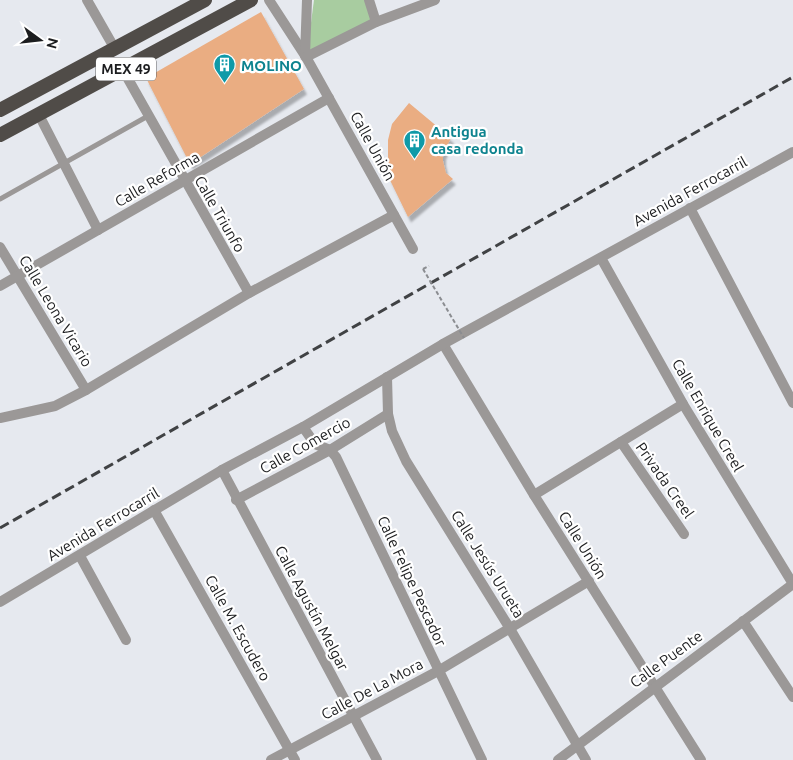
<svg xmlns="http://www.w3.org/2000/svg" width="793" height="760" font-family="Ubuntu,sans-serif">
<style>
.green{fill:#a8cca0}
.building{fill:#eaad82;filter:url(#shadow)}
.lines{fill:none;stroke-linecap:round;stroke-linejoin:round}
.path{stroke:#8b8d91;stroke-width:2;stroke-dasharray:4 2.5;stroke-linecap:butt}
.service{stroke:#9b9897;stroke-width:5}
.minor{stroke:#9b9897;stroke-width:10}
.trunk{stroke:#504c48;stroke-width:14}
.rail{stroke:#404244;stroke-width:3;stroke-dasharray:10 5;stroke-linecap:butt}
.path-bridge{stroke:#8b8d91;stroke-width:2;stroke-dasharray:4 2.5;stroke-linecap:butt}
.labels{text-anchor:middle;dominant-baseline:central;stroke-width:4.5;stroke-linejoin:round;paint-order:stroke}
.shield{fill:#fff;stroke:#606162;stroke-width:1}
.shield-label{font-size:14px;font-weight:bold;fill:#1c1d1f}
.culture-label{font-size:15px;font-weight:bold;fill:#0d838f;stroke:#fff;text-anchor:start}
.street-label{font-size:15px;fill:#1c1d1f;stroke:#fff}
</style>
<defs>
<filter id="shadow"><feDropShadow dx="3" dy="5.5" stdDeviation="1" flood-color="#0004"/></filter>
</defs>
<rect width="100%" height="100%" fill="#e6e9ef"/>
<polygon class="green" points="314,0 366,0 372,21 307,53"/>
<g class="building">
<polygon points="261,12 304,89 190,164 146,78"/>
<polygon points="409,103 451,138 443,154 443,161 446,173 453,179 408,217 389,178 388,156 388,140 392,124"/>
</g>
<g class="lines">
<polyline class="path" points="423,269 429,266"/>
<polyline class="service" points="0,199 148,116"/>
<g class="minor">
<polyline points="87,0 115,49"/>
<polyline points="269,0 306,57 413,249"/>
<polyline points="369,0 376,22"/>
<polyline points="305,56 307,0"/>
<polyline points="306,57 376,22 435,0"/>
<polyline points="123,70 249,293"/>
<polyline points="39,115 98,230"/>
<polyline points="690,208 793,403"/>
<polyline points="0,247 86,390"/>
<polyline points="601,258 683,404 793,584"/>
<polyline points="0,286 329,98"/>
<polyline points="443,344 534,495 701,760"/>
<polyline points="387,377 388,414 392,431 406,461 509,627 586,760"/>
<polyline points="0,418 55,406 86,390 249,293 394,215"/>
<polyline points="303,427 315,444 330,450 336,457 482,760"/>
<polyline points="621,442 684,534"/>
<polyline points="222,470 377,760"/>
<polyline points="534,495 683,404"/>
<polyline points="236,500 330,450 388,414"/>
<polyline points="154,510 295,760"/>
<polyline points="80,556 126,640"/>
<polyline points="0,602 222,470 303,427 443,344 793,152"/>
<polyline points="743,621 793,697"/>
<polyline points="271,760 438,671 589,581"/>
<polyline points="558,760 793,584"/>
</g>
<g class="trunk">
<polyline points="0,110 205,0"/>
<polyline points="0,135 251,0"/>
</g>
<polyline class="rail" points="0,528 793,77"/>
<polyline class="path-bridge" points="423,269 464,338"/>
</g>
<defs>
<symbol id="building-pin" viewBox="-11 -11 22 30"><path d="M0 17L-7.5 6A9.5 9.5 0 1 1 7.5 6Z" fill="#0f9aa8" stroke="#fff"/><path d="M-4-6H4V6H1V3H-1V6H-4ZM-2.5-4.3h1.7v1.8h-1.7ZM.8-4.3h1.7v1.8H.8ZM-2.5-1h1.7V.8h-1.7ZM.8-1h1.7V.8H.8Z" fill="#fff"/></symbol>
</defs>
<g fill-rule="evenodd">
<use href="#building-pin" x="212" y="52" width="25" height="34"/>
<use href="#building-pin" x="402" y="128" width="25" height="34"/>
</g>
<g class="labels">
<rect class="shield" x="96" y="57.5" width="60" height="23" rx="4"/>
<g class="shield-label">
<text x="126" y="69">MEX 49</text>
</g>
<g class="culture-label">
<text x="241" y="65">MOLINO</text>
<text x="431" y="131">Antigua<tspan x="431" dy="17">casa redonda</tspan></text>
</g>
<g class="street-label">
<text transform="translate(373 146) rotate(61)">Calle Unión</text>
<text transform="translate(157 179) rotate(-30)">Calle Reforma</text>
<text transform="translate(690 191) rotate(-29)">Avenida Ferrocarril</text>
<text transform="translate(220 214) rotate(60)">Calle Triunfo</text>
<text transform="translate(56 311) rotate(59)">Calle Leona Vicario</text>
<text transform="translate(708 415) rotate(60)">Calle Enrique Creel</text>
<text transform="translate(305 445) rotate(-29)">Calle Comercio</text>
<text transform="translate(665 480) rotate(55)">Privada Creel</text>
<text transform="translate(103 524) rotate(-31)">Avenida Ferrocarril</text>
<text transform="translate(583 545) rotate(58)">Calle Unión</text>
<text transform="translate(488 564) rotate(58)">Calle Jesús Urueta</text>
<text transform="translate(412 581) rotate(65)">Calle Felipe Pescador</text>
<text transform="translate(312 608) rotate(62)">Calle Agustín Melgar</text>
<text transform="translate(238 628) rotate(61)">Calle M. Escudero</text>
<text transform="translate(666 659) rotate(-36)">Calle Puente</text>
<text transform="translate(372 689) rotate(-28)">Calle De La Mora</text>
</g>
</g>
<g transform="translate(40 40) rotate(105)" stroke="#ffffff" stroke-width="4" paint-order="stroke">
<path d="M0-4L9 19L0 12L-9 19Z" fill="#1c1d1f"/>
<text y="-8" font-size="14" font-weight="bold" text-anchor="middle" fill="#1c1d1f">N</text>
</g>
</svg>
